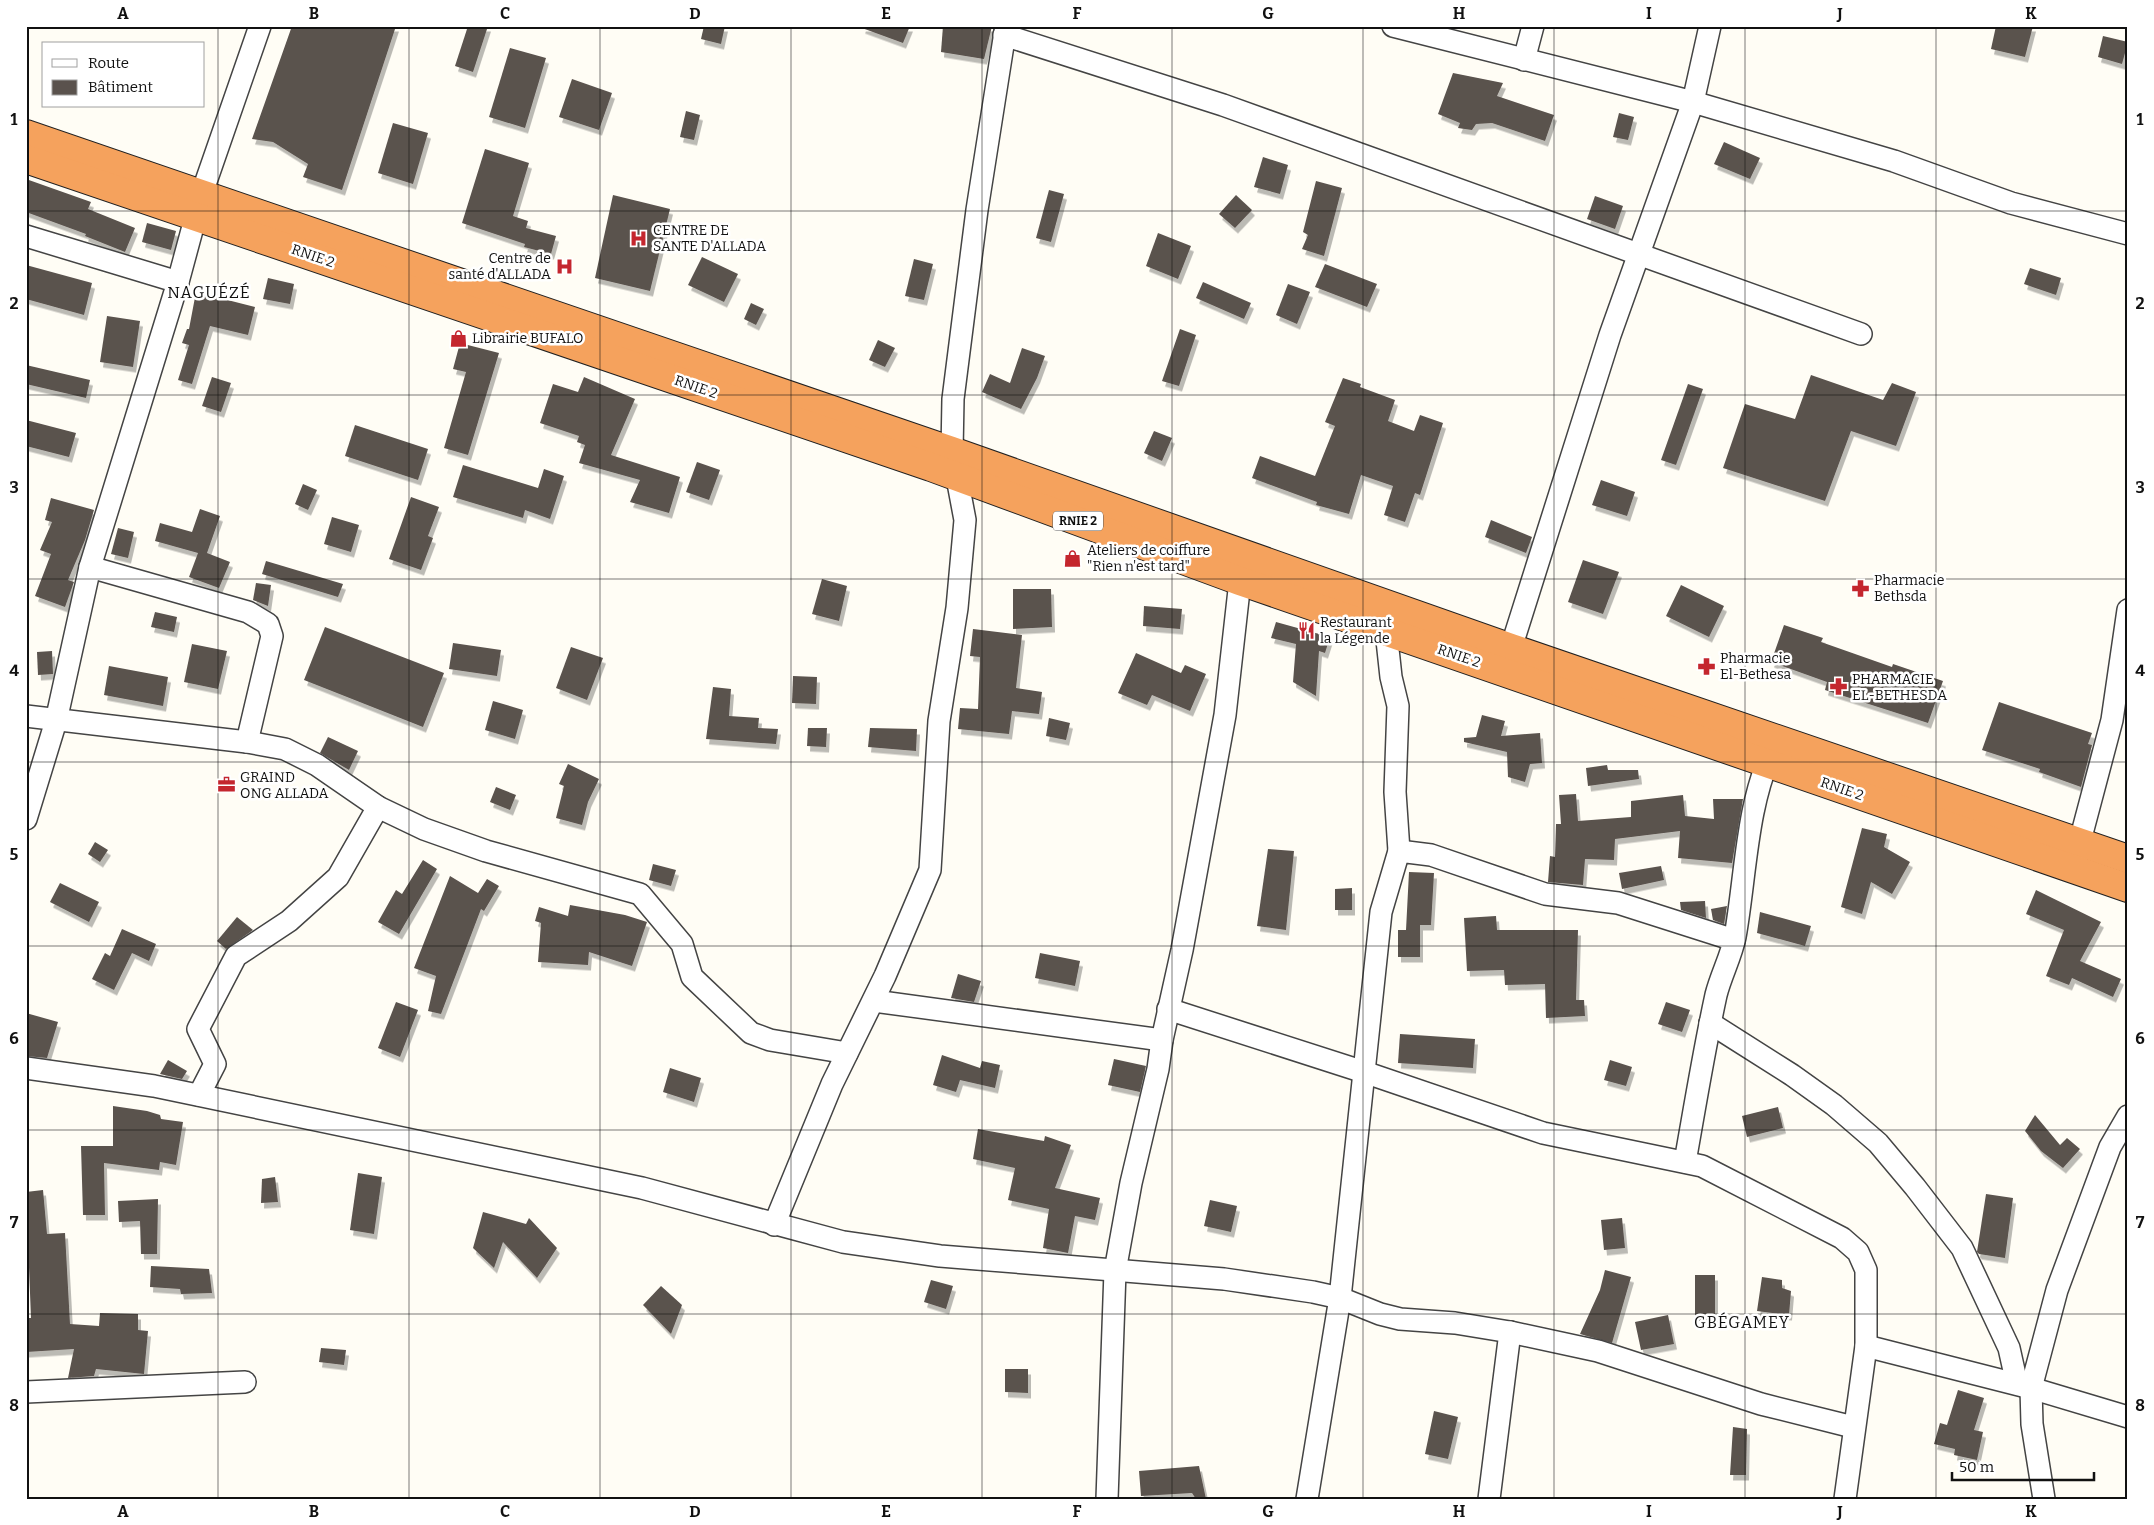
<svg xmlns="http://www.w3.org/2000/svg" width="2154" height="1525" font-family="Bitter,serif">
<style>
.building{fill:#5a524d;filter:url(#shadow)}
.lines{fill:none;stroke-linecap:round;stroke-linejoin:round}
.street-casing{stroke:#444;stroke-width:24}
.highway-casing{stroke:#222;stroke-width:30}
.street{stroke:#fff;stroke-width:21}
.highway{stroke:#f5a25d;stroke-width:28}
.grid{fill:none;stroke:#111;stroke-width:1;stroke-opacity:0.55}
.labels{text-anchor:middle;dominant-baseline:central;stroke-width:5;stroke-linejoin:round;paint-order:stroke}
.shield{fill:#fff;stroke:#585858;stroke-width:1}
.shield-label{font-size:12px;font-weight:bold;fill:#111}
.poi-label{font-size:14px;fill:#111;stroke:#fff;text-anchor:start}
.street-label{font-size:14px;fill:#111;stroke:#fff}
.quarter-label{font-size:16px;letter-spacing:1px;fill:#111;stroke:#fff}
.neatline{fill:none;stroke:#111;stroke-width:2}
.grid-label{font-size:16px;text-anchor:middle;font-weight:bold;fill:#111}
</style>
<defs>
<filter id="shadow"><feDropShadow dx="3" dy="5.5" stdDeviation="0" flood-color="#0004"/></filter>
</defs>
<rect width="100%" height="100%" fill="#fffdf5"/>
<g class="building">
<polygon points="292,26 396,26 342,190 303,177 308,164 273,142 252,139"/>
<polygon points="468,26 488,26 473,72 455,66"/>
<polygon points="704,26 725,26 721,44 701,39"/>
<polygon points="863,26 910,26 903,43 862,28"/>
<polygon points="943,26 992,26 984,59 941,52"/>
<polygon points="1996,26 2033,26 2025,57 1991,49"/>
<polygon points="2103,36 2128,42 2122,64 2098,57"/>
<polygon points="510,48 546,58 525,128 489,117"/>
<polygon points="1453,73 1503,83 1497,96 1554,115 1545,141 1492,123 1476,124 1472,130 1458,128 1460,123 1438,114"/>
<polygon points="572,79 612,93 599,130 559,117"/>
<polygon points="686,111 700,115 694,140 680,137"/>
<polygon points="1619,113 1634,117 1628,140 1613,137"/>
<polygon points="393,123 428,133 413,184 378,173"/>
<polygon points="1724,142 1760,158 1750,179 1714,164"/>
<polygon points="485,149 529,163 513,216 528,221 526,228 556,236 551,254 524,247 525,244 462,223"/>
<polygon points="1263,157 1288,165 1280,194 1254,187"/>
<polygon points="26,179 91,202 88,209 135,228 125,252 85,236 86,234 26,212"/>
<polygon points="1316,181 1342,188 1324,256 1302,249 1308,235 1303,232"/>
<polygon points="1049,190 1064,194 1051,242 1036,238"/>
<polygon points="613,195 670,209 650,291 595,278"/>
<polygon points="1236,195 1252,210 1235,228 1219,214"/>
<polygon points="1595,196 1623,206 1615,229 1587,219"/>
<polygon points="147,223 176,231 171,250 142,242"/>
<polygon points="1158,233 1191,246 1178,279 1146,266"/>
<polygon points="702,257 738,274 724,302 688,285"/>
<polygon points="914,259 933,264 924,300 905,296"/>
<polygon points="1325,264 1377,284 1367,307 1315,287"/>
<polygon points="26,265 92,283 84,315 26,299"/>
<polygon points="2030,268 2061,278 2056,295 2024,284"/>
<polygon points="268,278 294,284 290,304 263,299"/>
<polygon points="1203,282 1251,303 1244,319 1196,298"/>
<polygon points="1288,284 1310,292 1297,324 1276,315"/>
<polygon points="196,292 255,307 248,335 210,326 192,384 178,380 189,345 182,343 187,329 189,329"/>
<polygon points="751,303 764,309 756,325 744,319"/>
<polygon points="107,316 140,321 133,367 100,362"/>
<polygon points="1180,329 1196,335 1179,386 1162,381"/>
<polygon points="878,340 895,348 885,367 869,360"/>
<polygon points="460,343 499,353 468,455 444,448 466,372 453,369"/>
<polygon points="1022,348 1045,356 1037,378 1021,409 982,392 990,374 1010,383"/>
<polygon points="26,365 90,380 86,398 26,384"/>
<polygon points="1811,375 1883,400 1892,383 1916,392 1896,446 1851,431 1825,501 1723,468 1745,404 1795,419"/>
<polygon points="212,377 231,383 221,412 202,406"/>
<polygon points="584,377 635,399 611,455 680,477 669,513 630,502 640,480 579,463 585,445 577,442 579,436 540,423 553,384 578,392"/>
<polygon points="1343,378 1361,384 1360,387 1395,400 1388,421 1414,431 1420,415 1443,423 1420,495 1415,493 1405,522 1384,515 1393,486 1361,475 1349,514 1316,505 1317,502 1252,478 1260,456 1315,476 1335,426 1325,422"/>
<polygon points="1688,384 1703,389 1676,465 1661,460"/>
<polygon points="26,420 76,433 69,457 26,446"/>
<polygon points="355,425 428,449 418,480 345,456"/>
<polygon points="1154,431 1172,438 1162,461 1144,453"/>
<polygon points="697,462 720,470 709,500 686,492"/>
<polygon points="463,465 538,488 544,469 564,476 550,519 525,510 523,518 453,497"/>
<polygon points="1601,480 1635,492 1627,516 1592,505"/>
<polygon points="303,484 317,490 308,510 295,504"/>
<polygon points="411,497 439,507 428,536 433,538 421,570 389,559"/>
<polygon points="51,498 94,510 85,540 68,580 74,582 65,607 35,596 51,554 40,550 52,522 45,520"/>
<polygon points="200,509 220,516 207,553 230,562 219,588 189,577 198,553 155,541 160,523 192,532"/>
<polygon points="332,517 359,525 351,552 324,544"/>
<polygon points="1491,520 1532,537 1526,553 1485,537"/>
<polygon points="118,528 134,532 128,558 111,554"/>
<polygon points="1583,560 1619,572 1603,614 1568,602"/>
<polygon points="266,561 343,584 338,597 262,574"/>
<polygon points="822,579 847,586 839,621 812,614"/>
<polygon points="256,583 271,585 268,606 253,600"/>
<polygon points="1681,585 1724,606 1709,637 1666,616"/>
<polygon points="1013,589 1051,589 1052,627 1013,629"/>
<polygon points="1144,606 1182,609 1180,629 1143,626"/>
<polygon points="155,612 177,617 174,632 151,627"/>
<polygon points="1276,622 1330,637 1325,653 1319,651 1316,696 1293,682 1296,644 1271,638"/>
<polygon points="1784,625 1823,638 1821,642 1892,667 1893,664 1943,681 1928,723 1825,690 1827,682 1771,662"/>
<polygon points="325,627 444,673 423,727 304,680"/>
<polygon points="973,629 1022,635 1016,688 1042,692 1039,714 1012,711 1009,734 958,729 960,708 978,709 980,657 970,656"/>
<polygon points="453,643 501,650 497,676 449,669"/>
<polygon points="192,644 227,651 218,689 184,682"/>
<polygon points="571,647 603,658 587,700 556,688"/>
<polygon points="52,651 53,674 38,675 37,652"/>
<polygon points="1136,653 1181,673 1185,665 1206,674 1190,711 1152,695 1147,705 1118,693"/>
<polygon points="109,666 168,677 163,706 104,695"/>
<polygon points="793,676 817,677 816,704 792,703"/>
<polygon points="713,687 731,689 729,716 759,718 758,728 778,729 776,744 706,739"/>
<polygon points="493,701 523,710 515,739 485,730"/>
<polygon points="1999,702 2092,733 2088,744 2092,745 2081,787 2039,772 2040,769 1982,750"/>
<polygon points="1482,715 1505,721 1501,736 1540,733 1542,763 1530,764 1525,782 1508,777 1507,752 1464,742 1464,738 1476,737"/>
<polygon points="1049,718 1070,723 1066,740 1046,736"/>
<polygon points="808,728 827,728 826,747 807,746"/>
<polygon points="870,728 917,729 916,751 868,747"/>
<polygon points="328,737 358,751 349,770 320,753"/>
<polygon points="568,764 599,779 588,802 582,825 556,818 564,786 559,784"/>
<polygon points="1607,765 1608,770 1638,770 1639,779 1588,786 1586,768"/>
<polygon points="496,787 516,795 510,810 490,802"/>
<polygon points="1576,794 1578,821 1631,817 1631,801 1683,795 1685,816 1714,819 1713,799 1743,799 1732,863 1678,858 1680,831 1615,839 1614,860 1585,859 1583,885 1548,882 1550,856 1555,857 1556,824 1561,824 1559,795"/>
<polygon points="1862,828 1887,834 1884,847 1910,862 1892,894 1871,882 1862,914 1841,907"/>
<polygon points="95,842 108,850 100,862 88,854"/>
<polygon points="1268,849 1294,851 1286,930 1257,926"/>
<polygon points="423,860 437,869 399,934 378,922 396,890 402,894"/>
<polygon points="653,864 676,870 671,886 649,880"/>
<polygon points="1661,866 1664,880 1622,889 1619,873"/>
<polygon points="1409,872 1434,873 1431,925 1420,925 1420,957 1398,957 1398,930 1406,930"/>
<polygon points="450,876 478,893 487,879 499,886 484,911 481,909 441,1014 428,1011 436,976 414,968"/>
<polygon points="60,883 99,902 89,922 50,902"/>
<polygon points="1352,888 1352,910 1335,910 1335,889"/>
<polygon points="2036,890 2101,922 2080,961 2121,979 2113,997 2072,978 2069,985 2046,976 2064,930 2026,914"/>
<polygon points="1705,901 1706,918 1681,910 1680,902"/>
<polygon points="570,905 625,915 647,922 632,966 589,952 588,965 538,962 541,923 535,921 539,907 568,916"/>
<polygon points="1727,906 1724,924 1713,920 1711,909"/>
<polygon points="1760,912 1811,926 1805,946 1757,933"/>
<polygon points="1496,916 1497,930 1578,930 1576,1000 1584,1000 1585,1016 1546,1018 1545,984 1505,985 1504,970 1467,971 1464,918"/>
<polygon points="237,917 253,930 226,949 217,941"/>
<polygon points="122,929 156,944 149,961 132,953 114,990 92,979 105,953 110,956"/>
<polygon points="1040,953 1080,961 1075,986 1035,978"/>
<polygon points="958,974 981,981 974,1002 951,998"/>
<polygon points="396,1002 418,1010 400,1057 378,1048"/>
<polygon points="1666,1002 1690,1010 1682,1032 1658,1024"/>
<polygon points="26,1013 58,1022 47,1058 26,1056"/>
<polygon points="1400,1034 1475,1039 1473,1068 1398,1063"/>
<polygon points="942,1055 980,1068 982,1061 1000,1065 995,1088 960,1080 956,1092 933,1085"/>
<polygon points="1114,1059 1146,1066 1140,1092 1108,1085"/>
<polygon points="168,1060 187,1071 182,1079 160,1074"/>
<polygon points="1610,1060 1632,1067 1626,1086 1604,1080"/>
<polygon points="670,1068 701,1078 694,1102 663,1092"/>
<polygon points="113,1106 147,1111 160,1115 161,1119 183,1122 176,1165 160,1162 159,1170 104,1163 105,1215 83,1215 81,1146 113,1146"/>
<polygon points="1778,1107 1783,1128 1747,1137 1742,1116"/>
<polygon points="2035,1115 2060,1145 2067,1138 2080,1149 2063,1168 2041,1151 2025,1131"/>
<polygon points="978,1129 1044,1141 1045,1136 1071,1145 1055,1188 1100,1198 1095,1220 1075,1216 1068,1253 1043,1248 1049,1209 1008,1200 1015,1168 973,1159"/>
<polygon points="358,1173 382,1177 374,1234 350,1230"/>
<polygon points="275,1177 278,1202 261,1203 262,1179"/>
<polygon points="43,1190 47,1234 65,1233 70,1324 99,1326 100,1313 138,1314 138,1330 148,1331 144,1374 96,1369 94,1376 68,1378 74,1349 26,1352 26,1318 31,1318 26,1192"/>
<polygon points="1986,1194 2013,1198 2005,1258 1979,1254 1977,1252"/>
<polygon points="158,1199 157,1254 141,1254 140,1221 119,1222 118,1201"/>
<polygon points="1210,1200 1237,1206 1231,1232 1204,1226"/>
<polygon points="483,1212 526,1224 529,1218 557,1248 537,1278 503,1242 494,1268 473,1248"/>
<polygon points="1622,1218 1625,1248 1604,1250 1601,1220"/>
<polygon points="151,1266 209,1269 212,1293 181,1294 180,1289 150,1287"/>
<polygon points="1605,1270 1631,1277 1612,1343 1580,1334 1600,1290"/>
<rect x="1695" y="1275" width="20" height="46"/>
<polygon points="1762,1277 1782,1280 1782,1288 1791,1291 1789,1315 1757,1311"/>
<polygon points="931,1280 953,1286 946,1309 924,1302"/>
<polygon points="661,1286 682,1305 671,1334 643,1305"/>
<polygon points="1668,1315 1674,1344 1641,1350 1635,1322"/>
<polygon points="321,1348 346,1350 344,1365 319,1362"/>
<polygon points="1005,1369 1028,1369 1028,1393 1005,1392"/>
<polygon points="1958,1390 1984,1398 1974,1430 1983,1432 1977,1460 1954,1455 1955,1449 1934,1444 1940,1423 1947,1425"/>
<polygon points="1434,1411 1458,1417 1448,1459 1425,1454"/>
<polygon points="1733,1427 1747,1429 1746,1475 1730,1475"/>
<polygon points="1199,1466 1206,1499 1196,1499 1192,1493 1141,1496 1139,1471"/>
</g>
<g class="lines">
<defs>
<g id="street">
<polyline points="1393,26 1693,102 1894,161 2011,203 2128,234"/>
<polyline points="1004,35 1223,105 1861,334"/>
<polyline points="1524,60 1533,26"/>
<polyline points="26,236 178,282"/>
<polyline points="90,567 248,612 268,624 272,636 247,742"/>
<polyline points="1386,631 1391,677 1398,706 1395,792 1399,851"/>
<polyline points="1511,648 1610,335 1693,102 1710,26"/>
<polyline points="26,716 247,742 285,749 317,765 378,807 424,829 486,851 640,894 682,944 692,977 751,1033 770,1040 847,1053"/>
<polyline points="26,819 56,721 90,567 178,282 202,193 260,26"/>
<polyline points="2076,856 2112,720 2128,610"/>
<polyline points="874,1001 1162,1040"/>
<polyline points="1168,1009 1364,1072 1543,1133 1702,1166 1842,1238 1858,1252 1866,1270 1866,1346 1845,1499"/>
<polyline points="1710,1023 1792,1075 1834,1105 1878,1143 1915,1187 1962,1248 2009,1348 2017,1384"/>
<polyline points="26,1068 154,1086 642,1188 843,1242 940,1256 1224,1279 1313,1292 1340,1298 1380,1314 1400,1319 1455,1323 1510,1332 1598,1351 1761,1404 1853,1427"/>
<polyline points="199,1095 215,1064 198,1029 236,956 289,921 338,877 378,807"/>
<path d="M1685,1162C1695,1106 1704,1050 1716,995C1721,975 1731,957 1735,937C1746,875 1746,806 1773,749"/>
<polyline points="774,1225 832,1084 885,976 930,870 939,721 957,608 965,520 952,451 953,399 977,210 1006,26"/>
<polyline points="1866,1346 2031,1388 2128,1417"/>
<polyline points="26,1392 245,1382"/>
<polyline points="1107,1499 1115,1271 1131,1183 1158,1069 1162,1040 1182,950 1225,715 1240,581"/>
<polyline points="1307,1499 1340,1298 1381,912 1399,851 1431,855 1545,894 1618,903 1734,940"/>
<polyline points="1489,1499 1510,1332"/>
<polyline points="2044,1499 2032,1424 2031,1388 2057,1290 2110,1147 2128,1116"/>
</g>
<g id="highway">
<polyline points="26,134 952,451 1511,648 2128,859"/>
<polyline points="26,159 931,467 1240,581 2128,888"/>
</g>
</defs>
<use href="#street" class="street-casing"/>
<use href="#highway" class="highway-casing"/>
<use href="#street" class="street"/>
<use href="#highway" class="highway"/>
</g>
<path class="grid" d="M218,26V1499M409,26V1499M600,26V1499M791,26V1499M982,26V1499M1172,26V1499M1363,26V1499M1554,26V1499M1745,26V1499M1936,26V1499M26,211H2128M26,395H2128M26,579H2128M26,762H2128M26,946H2128M26,1130H2128M26,1314H2128"/>
<defs>
<symbol id="hospital-bare" viewBox="-9 -9 18 18"><path d="M-5-5h3v3.5h4V-5h3V5h-3V1.5h-4V5h-3Z" fill="#c4262e" stroke="#fff" stroke-width="2.5" paint-order="stroke"/></symbol>
<symbol id="shop-bare" viewBox="-9 -9 18 18"><path d="M-5-2.5h2.3a2.7 3.5 0 0 1 5.4 0H5L5.5 6h-11ZM-1.5-2.5h3a1.5 2.3 0 0 0-3 0Z" fill="#c4262e" stroke="#fff" stroke-width="2.5" paint-order="stroke"/></symbol>
<symbol id="pharmacy-bare" viewBox="-9 -9 18 18"><path d="M-2-6h4v4h4v4h-4v4h-4v-4h-4v-4h4Z" fill="#c4262e" stroke="#fff" stroke-width="2.5" paint-order="stroke"/></symbol>
<symbol id="restaurant-bare" viewBox="-9 -9 18 18"><path d="M-5-6h1v4h1v-4h1v4h1v-4h1v5L-1.5 .5V6h-2V.5L-5-1ZM5-6V6H3V1.5H1.5Q1.5-4 5-6Z" fill="#c4262e" stroke="#fff" stroke-width="2.5" paint-order="stroke"/></symbol>
<symbol id="office-bare" viewBox="-9 -9 18 18"><path d="M-6-3h4V-5.5h4V-3h4V5H-6ZM-1-4.5V-3h2v-1.5ZM-6 0V1H6V0Z" fill="#c4262e" stroke="#fff" stroke-width="2.5" paint-order="stroke"/></symbol>
</defs>
<g fill-rule="evenodd">
<use href="#hospital-bare" x="626" y="226" width="25" height="25"/>
<use href="#hospital-bare" x="552" y="254" width="25" height="25"/>
<use href="#shop-bare" x="446" y="326" width="25" height="25"/>
<use href="#shop-bare" x="1060" y="546" width="25" height="25"/>
<use href="#pharmacy-bare" x="1848" y="576" width="25" height="25"/>
<use href="#restaurant-bare" x="1294" y="618" width="25" height="25"/>
<use href="#pharmacy-bare" x="1694" y="654" width="25" height="25"/>
<use href="#pharmacy-bare" x="1826" y="674" width="25" height="25"/>
<use href="#office-bare" x="214" y="772" width="25" height="25"/>
</g>
<g class="labels">
<rect class="shield" x="1053" y="511.5" width="50" height="19" rx="4"/>
<g class="shield-label">
<text x="1078" y="521">RNIE 2</text>
</g>
<g class="poi-label">
<text x="653" y="230">CENTRE DE<tspan x="653" dy="16">SANTE D'ALLADA</tspan></text>
<text x="551" y="258" text-anchor="end">Centre de<tspan x="551" dy="16">santé d'ALLADA</tspan></text>
<text x="472" y="338">Librairie BUFALO</text>
<text x="1087" y="550">Ateliers de coiffure<tspan x="1087" dy="16">"Rien n'est tard"</tspan></text>
<text x="1874" y="580">Pharmacie<tspan x="1874" dy="16">Bethsda</tspan></text>
<text x="1320" y="622">Restaurant<tspan x="1320" dy="16">la Légende</tspan></text>
<text x="1720" y="658">Pharmacie<tspan x="1720" dy="16">El-Bethesa</tspan></text>
<text x="1852" y="679">PHARMACIE<tspan x="1852" dy="16">EL-BETHESDA</tspan></text>
<text x="240" y="777">GRAIND<tspan x="240" dy="16">ONG ALLADA</tspan></text>
</g>
<g class="street-label">
<text transform="translate(313 256) rotate(19)">RNIE 2</text>
<text transform="translate(696 387) rotate(19)">RNIE 2</text>
<text transform="translate(1459 656) rotate(19)">RNIE 2</text>
<text transform="translate(1842 789) rotate(19)">RNIE 2</text>
</g>
<g class="quarter-label">
<text x="209" y="292">NAGUÉZÉ</text>
<text x="1742" y="1322">GBÉGAMEY</text>
</g>
</g>
<rect width="2154" height="1525" fill="none" stroke="#ffffff" stroke-width="55"/>
<rect x="42" y="42" width="162" height="65" fill="#ffffff" stroke="#a0a0a0"/>
<rect x="52" y="59" width="25" height="8" fill="#ffffff" stroke="#a0a0a0"/>
<text x="88" y="68" font-size="15" fill="#111111">Route</text>
<rect x="52" y="80" width="25" height="15" fill="#5a524d" stroke="#a0a0a0"/>
<text x="88" y="92" font-size="15" fill="#111111">Bâtiment</text>
<path d="M1952 1472v8h142v-8" fill="none" stroke="#111111" stroke-width="2.5"/>
<text x="1959" y="1472" font-size="15" fill="#111111" stroke="#ffffff" stroke-width="4" paint-order="stroke">50 m</text>
<rect x="28" y="28" width="2098" height="1470" class="neatline"/>
<g class="grid-label">
<text x="123" y="19">A</text>
<text x="314" y="19">B</text>
<text x="505" y="19">C</text>
<text x="695" y="19">D</text>
<text x="886" y="19">E</text>
<text x="1077" y="19">F</text>
<text x="1268" y="19">G</text>
<text x="1459" y="19">H</text>
<text x="1649" y="19">I</text>
<text x="1840" y="19">J</text>
<text x="2031" y="19">K</text>
<text x="14" y="125">1</text>
<text x="2140" y="125">1</text>
<text x="14" y="309">2</text>
<text x="2140" y="309">2</text>
<text x="14" y="493">3</text>
<text x="2140" y="493">3</text>
<text x="14" y="676">4</text>
<text x="2140" y="676">4</text>
<text x="14" y="860">5</text>
<text x="2140" y="860">5</text>
<text x="14" y="1044">6</text>
<text x="2140" y="1044">6</text>
<text x="14" y="1228">7</text>
<text x="2140" y="1228">7</text>
<text x="14" y="1411">8</text>
<text x="2140" y="1411">8</text>
<text x="123" y="1517">A</text>
<text x="314" y="1517">B</text>
<text x="505" y="1517">C</text>
<text x="695" y="1517">D</text>
<text x="886" y="1517">E</text>
<text x="1077" y="1517">F</text>
<text x="1268" y="1517">G</text>
<text x="1459" y="1517">H</text>
<text x="1649" y="1517">I</text>
<text x="1840" y="1517">J</text>
<text x="2031" y="1517">K</text>
</g>
</svg>
